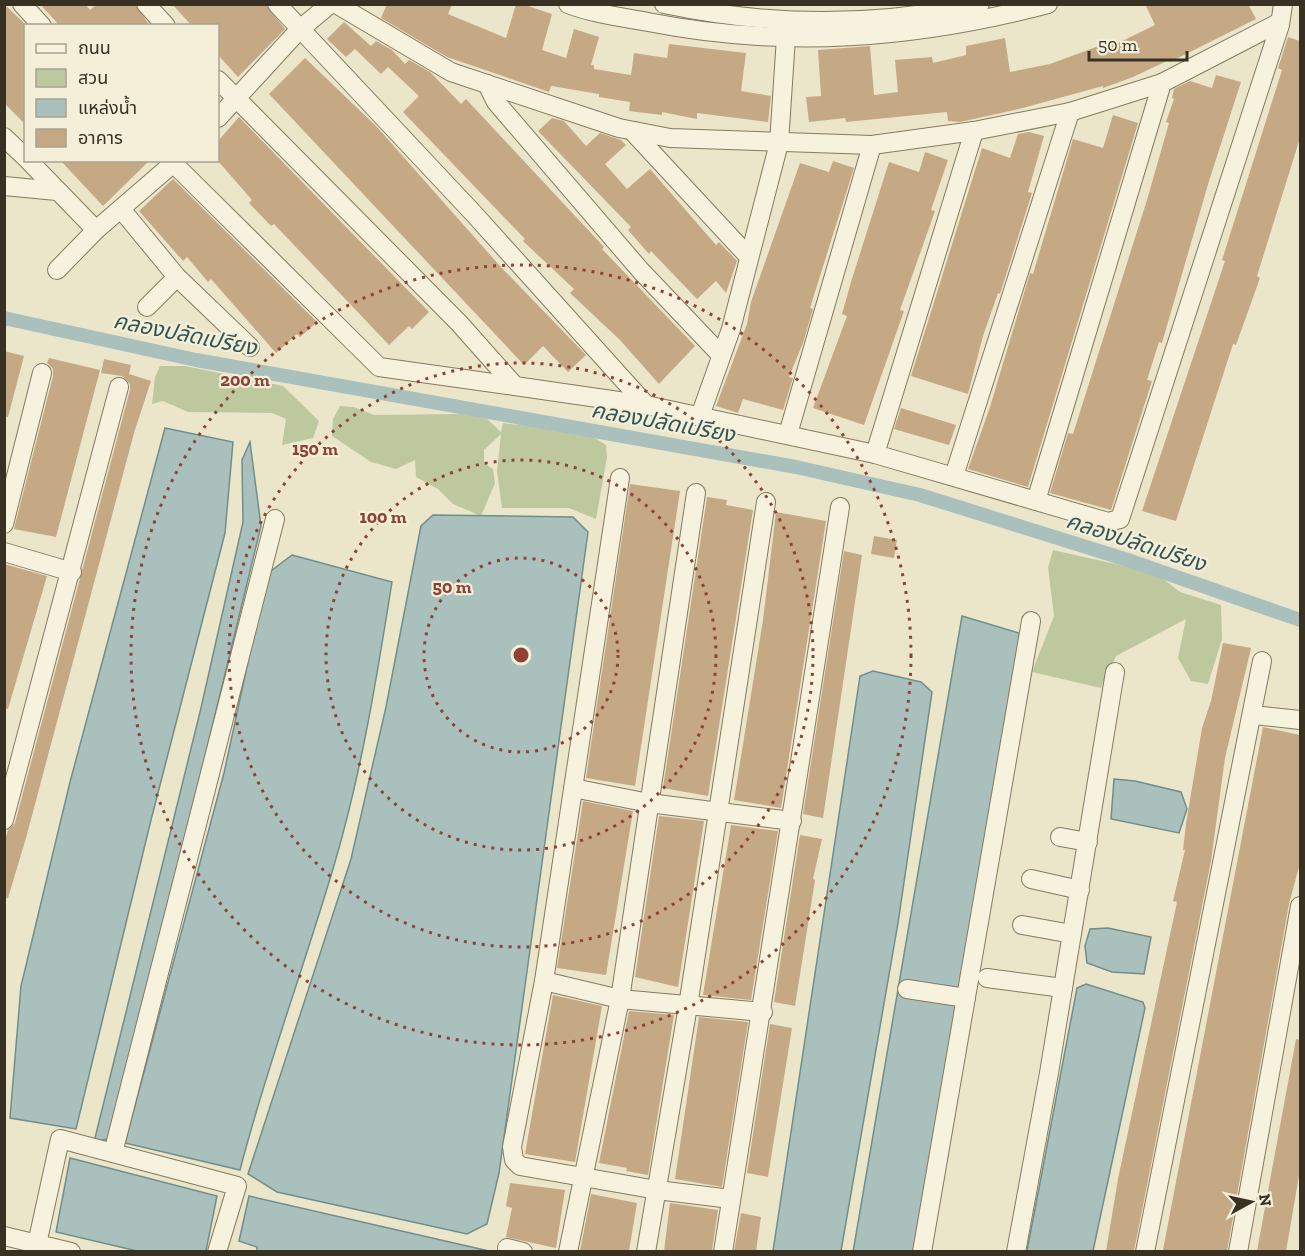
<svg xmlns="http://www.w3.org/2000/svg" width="1305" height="1256" font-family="'Zilla Slab','Noto Sans Thai',serif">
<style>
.green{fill:#bec89e}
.water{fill:#aac0bc;stroke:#718e8b;stroke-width:1.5}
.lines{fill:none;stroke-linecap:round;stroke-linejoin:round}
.canal{stroke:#aac0bc;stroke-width:14}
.building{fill:#c5a884}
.minor-casing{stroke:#867960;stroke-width:20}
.minor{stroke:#f6f2dd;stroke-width:18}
.ring{fill:none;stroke:#8f4135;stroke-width:3;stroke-dasharray:3 6}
.labels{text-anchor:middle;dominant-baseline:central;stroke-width:4.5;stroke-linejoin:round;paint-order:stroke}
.water-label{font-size:22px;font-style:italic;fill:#335456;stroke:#f3efd9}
.centre{fill:#8f4135;stroke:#f3efd9;stroke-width:3}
.ring-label{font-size:18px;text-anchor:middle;font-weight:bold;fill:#8f4135;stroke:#f3efd9;stroke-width:4.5;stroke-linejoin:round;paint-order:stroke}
</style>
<rect width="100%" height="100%" fill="#ebe6ca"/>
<g class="green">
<polygon points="160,366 185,366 283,386 319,421 313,438 282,445 286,419 272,413 188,412 163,401 152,404 155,377"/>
<path d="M340,406L354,407L374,415L463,414L487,419L501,432L503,423C537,428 577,424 606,445L607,457L596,519L569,508H502L497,471L501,434L484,450V463L493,469L495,483L481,516L453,504L438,489L416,477L415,460L396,469L371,462L332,436L333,419Z"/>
<polygon points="1053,550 1124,566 1145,565 1180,592 1221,605 1222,639 1208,684 1191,681 1178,658 1186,619 1116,656 1101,688 1032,672 1054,616 1048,567"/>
</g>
<g class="water">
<polygon points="165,428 233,442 225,533 151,820 76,1129 10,1118 21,986 70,782"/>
<polygon points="250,442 261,526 112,1138 94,1142 201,708 243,522 242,460"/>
<polygon points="433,515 573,517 588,532 499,1173 487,1224 467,1234 277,1192 248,1174 351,859 386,707 421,526"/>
<path d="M292,555L392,582C377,676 362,770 335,862C305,965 267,1065 240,1170L125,1143L224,773L267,574Z"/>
<polygon points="962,616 1022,634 916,1251 853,1252"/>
<polygon points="873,671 921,682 932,692 898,923 841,1251 773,1251 860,676"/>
<polygon points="1114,779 1135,781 1181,792 1187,809 1179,833 1111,819"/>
<polygon points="1108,928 1151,937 1144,974 1112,972 1087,963 1085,946 1090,929"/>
<polygon points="1086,984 1143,1002 1145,1008 1093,1251 1027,1251 1077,988"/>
<polygon points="70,1158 217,1196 206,1251 137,1251 56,1232"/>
<polygon points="249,1196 489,1251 257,1251 257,1247 239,1241"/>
</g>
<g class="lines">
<polyline class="canal" points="4,318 196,360 796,467 920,495 1131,561 1300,620"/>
</g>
<g class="building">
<polygon points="4,4 26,25 26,125 4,103"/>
<polygon points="40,4 85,4 90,10 97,4 135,4 150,26 60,26"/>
<polygon points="172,4 265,4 285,29 238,77 218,55 218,26 192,26"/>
<polygon points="387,4 452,4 448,14 506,38 516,4 522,4 552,14 542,50 566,58 574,29 599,37 591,65 594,65 594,69 631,75 634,53 667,58 669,44 746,53 741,91 771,96 768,122 697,113 697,119 662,112 662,115 629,111 630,102 599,97 599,94 551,86 549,92 447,57 381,18"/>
<polygon points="1145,4 1248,4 1256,19 1170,62 1169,60 1133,77 1103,88 1103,86 1019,109 960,122 948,121 947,112 846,122 845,118 809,122 806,97 821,96 818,50 870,46 874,95 898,92 895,60 932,57 933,63 966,55 966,46 1005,38 1010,72 1050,64 1115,40 1116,44 1155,25"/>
<polygon points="344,22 371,46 376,41 392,50 405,64 409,60 430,72 461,104 466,99 604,247 602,249 695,346 659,384 620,340 570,293 574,289 523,241 525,239 403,112 419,96 388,67 381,74 355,49 346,57 327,39"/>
<polygon points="1288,37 1300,41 1300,138 1257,276 1260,278 1236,345 1233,344 1176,521 1142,511 1225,261 1222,260 1282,70 1278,68"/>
<polygon points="305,58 377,127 499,265 586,355 568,372 543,346 524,365 269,94"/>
<polygon points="1216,75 1241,82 1209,181 1162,343 1159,342 1147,380 1152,381 1111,510 1050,493 1068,433 1073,434 1147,200 1169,123 1166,122 1174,99 1172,98 1174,89 1190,81 1212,88"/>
<polygon points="1113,115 1138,123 1028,487 968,469 990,407 1030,273 1033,274 1073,139 1103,148"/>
<polygon points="239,117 429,312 412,329 409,326 389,345 274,224 271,226 249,203 252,200 218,161 218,141"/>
<polygon points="552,118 564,121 586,146 600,133 621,140 626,145 605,164 627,189 650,169 716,245 719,242 737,261 726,293 716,281 697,299 651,251 649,254 628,230 631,227 538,131"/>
<polygon points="1029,132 1044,136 1028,192 1032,193 1000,294 998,293 983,336 968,394 911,376 982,148 1010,158 1018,134"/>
<polygon points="925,152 948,160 931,210 935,211 900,310 904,311 864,425 813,408 847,316 842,314 851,282 889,162 919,172"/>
<polygon points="60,160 150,160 103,206"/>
<polygon points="833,161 854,168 810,308 813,309 803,343 789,377 793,378 783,410 743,399 738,413 716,406 747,324 751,302 800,163 829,172"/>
<polygon points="173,179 317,322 300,337 297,334 276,353 211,279 208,282 187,257 183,261 139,211"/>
<polygon points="4,351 24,356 8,417 4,417"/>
<polygon points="49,358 100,370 56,537 14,529 53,376 53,369 47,363"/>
<polygon points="104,359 131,365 129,374 151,381 134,433 26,838 8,898 4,898 4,843 8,830 15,823 130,390 130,384 122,376 101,373"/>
<polygon points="901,408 956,425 949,445 894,429"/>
<polygon points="630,484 680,491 635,786 586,778"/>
<polygon points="707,497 727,500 726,505 753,510 708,796 663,788"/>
<polygon points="776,512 826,521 781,808 734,800 763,620"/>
<polygon points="874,536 897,540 894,558 871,554"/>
<polygon points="844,551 862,555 823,818 803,814"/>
<polygon points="4,564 47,576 8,709 4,708"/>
<polygon points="1223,643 1251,648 1225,758 1211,861 1134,1251 1106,1251 1118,1179 1177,902 1173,901 1185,850 1183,850 1186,824 1202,728 1211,701"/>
<polygon points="1263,727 1300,735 1300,863 1289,904 1227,1251 1171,1251 1163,1250"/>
<polygon points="583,801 633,811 606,975 557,968"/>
<polygon points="659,816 704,821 678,987 635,977"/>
<polygon points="731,825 778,831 751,1000 703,995"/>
<polygon points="800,835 822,839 813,879 815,880 795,1006 774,1002"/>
<polygon points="553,995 602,1006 575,1162 525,1154"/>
<polygon points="629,1011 674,1015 648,1175 626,1171 627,1168 599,1163"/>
<polygon points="699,1017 748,1022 722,1187 675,1179"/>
<polygon points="770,1024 792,1028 768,1177 747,1173"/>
<polygon points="1296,1039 1300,1040 1300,1170 1288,1240 1286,1251 1257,1251"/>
<polygon points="510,1183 565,1190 556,1248 506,1237 512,1208 506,1206"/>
<polygon points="591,1194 637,1203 629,1251 580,1251"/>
<polygon points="670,1203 718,1210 712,1251 664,1251"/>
<polygon points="741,1213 761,1217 756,1251 734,1251"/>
</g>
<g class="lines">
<defs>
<g id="minor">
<polyline points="22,4 42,26"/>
<polyline points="146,4 166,26"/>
<polyline points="277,4 475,215 646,405 875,454 1108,522 1120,519 1280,25 1283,4"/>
<polyline points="336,4 451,72 619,128 670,138 872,145 974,131 1070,112 1162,83 1280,22"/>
<path d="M568,4C594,14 621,17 648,22C784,49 915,39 1048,4"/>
<path d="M664,4C768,26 876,27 980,4"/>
<polyline points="218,80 459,323 515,386 646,405"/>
<polyline points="487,84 496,102 641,271 721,355"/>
<polyline points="218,118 299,30 330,4"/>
<polyline points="632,131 749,257"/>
<polyline points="4,137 26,158"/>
<polyline points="28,160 96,230 57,270"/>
<polyline points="170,160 379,367 515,386"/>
<polyline points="4,186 57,191"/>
<polyline points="121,209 177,277 250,347"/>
<polyline points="96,230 177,160"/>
<polyline points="147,307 177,277"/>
<polyline points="700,416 731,329 779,143 787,22"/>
<polyline points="788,434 872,145"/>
<polyline points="875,454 974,131"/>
<polyline points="954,476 1070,112"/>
<polyline points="620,478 544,981 512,1147 514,1160 520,1166 657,1190 731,1199"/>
<polyline points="1036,501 1162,83"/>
<polyline points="4,524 42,373"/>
<polyline points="4,552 72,572"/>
<polyline points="1254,715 1300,720"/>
<polyline points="573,788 649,803 792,821"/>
<polyline points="4,820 119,387"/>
<polyline points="1060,837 1088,842"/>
<polyline points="1031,879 1080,890"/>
<polyline points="1022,925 1072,934"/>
<polyline points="987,978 1063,988"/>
<polyline points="544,981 620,999 763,1012"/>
<polyline points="907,989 966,998"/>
<polyline points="113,1153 237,1186 217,1252"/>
<polyline points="4,1236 71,1252"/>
<polyline points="37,1244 60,1139 113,1153 275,519"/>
<polyline points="507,1248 523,1252"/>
<polyline points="568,1252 620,999 696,493"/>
<polyline points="646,1252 688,1006 766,502"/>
<polyline points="723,1252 840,507"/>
<polyline points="922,1252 1031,621"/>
<polyline points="1016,1252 1049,1073 1115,672"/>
<polyline points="1145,1252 1262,661"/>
<polyline points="1238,1252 1300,906"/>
</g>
</defs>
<use href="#minor" class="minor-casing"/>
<use href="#minor" class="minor"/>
</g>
<g class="ring">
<circle cx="521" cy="655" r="97"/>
<circle cx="521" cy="655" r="195"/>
<circle cx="521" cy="655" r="292"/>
<circle cx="521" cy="655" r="390"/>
</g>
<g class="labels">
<g class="water-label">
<text transform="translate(185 334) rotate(11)">คลองปลัดเปรียง</text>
<text transform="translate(663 422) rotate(10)">คลองปลัดเปรียง</text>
<text transform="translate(1136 542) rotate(18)">คลองปลัดเปรียง</text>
</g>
</g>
<circle cx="521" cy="655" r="9" class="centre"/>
<g class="ring-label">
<text x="245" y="386">200 m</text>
<text x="315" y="455">150 m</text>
<text x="383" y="523">100 m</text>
<text x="452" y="593">50 m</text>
</g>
<rect width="1305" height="1256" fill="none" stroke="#383022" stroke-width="12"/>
<rect x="24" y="24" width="195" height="138" fill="#f3efd9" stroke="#a8a390" stroke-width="1.5"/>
<rect x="36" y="44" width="30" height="9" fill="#f6f2dd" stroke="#a8a390" stroke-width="1.5"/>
<text x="78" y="54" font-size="18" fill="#383022">ถนน</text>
<rect x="36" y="69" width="30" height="18" fill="#bec89e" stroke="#a8a390" stroke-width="1.5"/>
<text x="78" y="84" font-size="18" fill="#383022">สวน</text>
<rect x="36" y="99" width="30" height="18" fill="#aac0bc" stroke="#a8a390" stroke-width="1.5"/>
<text x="78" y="114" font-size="18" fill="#383022">แหล่งน้ำ</text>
<rect x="36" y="129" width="30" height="18" fill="#c5a884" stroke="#a8a390" stroke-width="1.5"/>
<text x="78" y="144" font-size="18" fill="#383022">อาคาร</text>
<g transform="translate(1251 1202) rotate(82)" stroke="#f3efd9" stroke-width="4.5" paint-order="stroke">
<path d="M0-4.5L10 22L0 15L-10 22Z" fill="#383022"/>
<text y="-9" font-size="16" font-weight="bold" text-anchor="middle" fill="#383022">N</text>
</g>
<path d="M1089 51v9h98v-9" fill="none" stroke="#383022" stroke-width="3"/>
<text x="1098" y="51" font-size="18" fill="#383022" stroke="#f3efd9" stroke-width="4.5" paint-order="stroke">50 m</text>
</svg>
